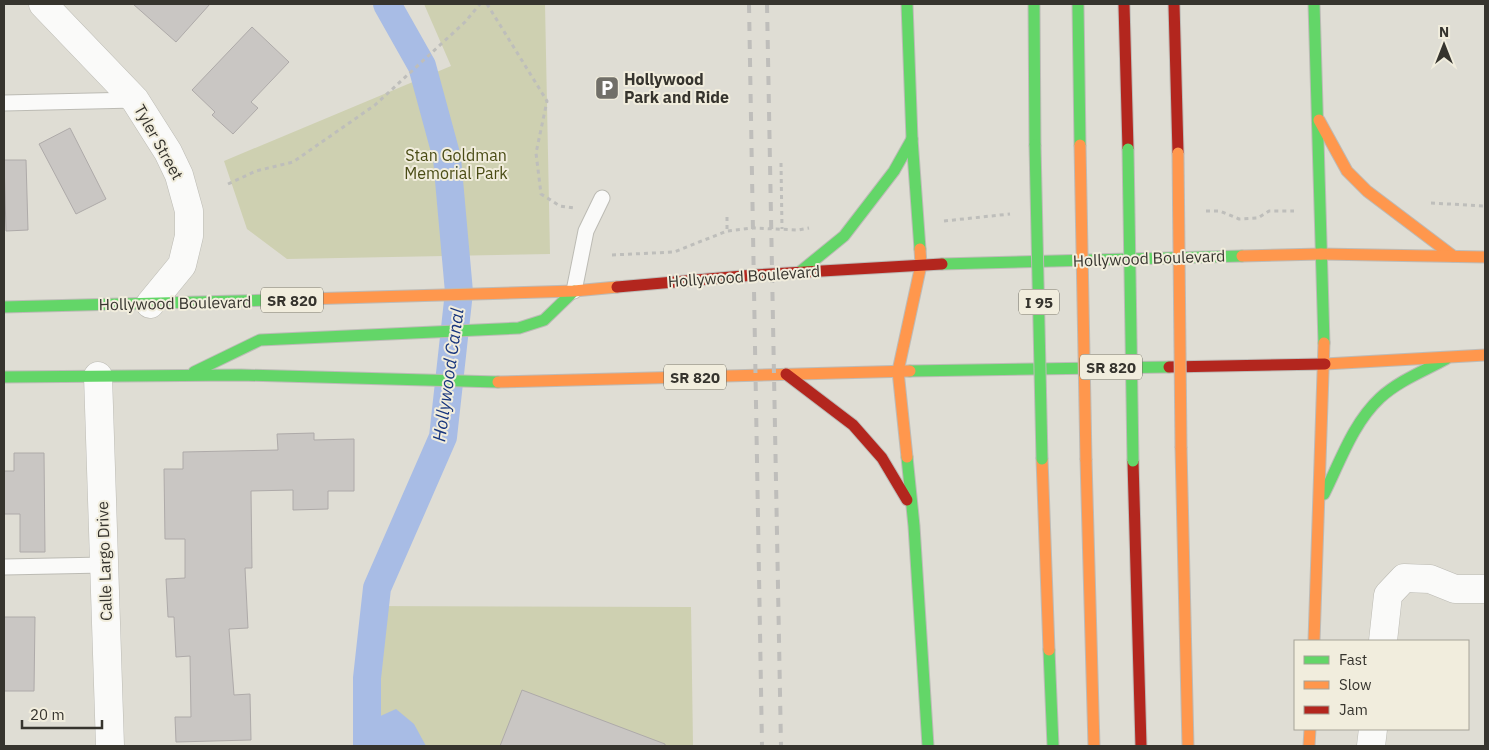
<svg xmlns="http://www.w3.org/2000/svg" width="1489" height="750" font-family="'IBM Plex Sans',sans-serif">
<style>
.green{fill:#ced0b1}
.water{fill:#a8bce5}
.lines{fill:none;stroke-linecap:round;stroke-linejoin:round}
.canal{stroke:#a8bce5;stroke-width:28}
.building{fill:#c9c6c3;stroke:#aeaaa9}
.lane-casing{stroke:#bcbbb4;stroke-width:17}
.street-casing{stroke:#bcbbb4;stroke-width:29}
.fast-casing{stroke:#bdbbb7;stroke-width:13}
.slow-casing{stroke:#bdbbb7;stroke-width:13}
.jam-casing{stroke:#bdbbb7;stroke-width:13}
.path{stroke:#bebebb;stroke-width:3;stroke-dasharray:4 4;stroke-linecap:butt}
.lane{stroke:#fafaf9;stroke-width:15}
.street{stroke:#fafaf9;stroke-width:28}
.fast{stroke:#63d668;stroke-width:11}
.slow{stroke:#ff974d;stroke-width:11}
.jam{stroke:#b3261e;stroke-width:11}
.rail{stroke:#bfbebb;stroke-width:4;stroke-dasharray:9 9;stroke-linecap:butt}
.fast-bridge-casing{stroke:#bdbbb7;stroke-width:13;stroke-linecap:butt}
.slow-bridge-casing{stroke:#bdbbb7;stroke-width:13;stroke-linecap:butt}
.fast-bridge{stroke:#63d668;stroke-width:11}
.slow-bridge{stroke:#ff974d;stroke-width:11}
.labels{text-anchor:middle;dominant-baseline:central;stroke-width:4;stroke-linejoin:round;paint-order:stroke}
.shield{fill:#f1eddd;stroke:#6e6c62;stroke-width:1}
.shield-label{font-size:15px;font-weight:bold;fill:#36342e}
.poi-label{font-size:16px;font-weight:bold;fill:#36342e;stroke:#f1eddd;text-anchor:start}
.street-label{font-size:16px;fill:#36342e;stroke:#f1eddd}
.park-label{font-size:16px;fill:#4a4c15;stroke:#f1eddd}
.water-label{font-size:18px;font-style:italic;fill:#18367d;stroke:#f1eddd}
</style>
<rect width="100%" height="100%" fill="#dfddd4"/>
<g class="green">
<polygon points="424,4 545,4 550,254 287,259 247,229 224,161 451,66"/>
<polygon points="365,606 691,607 693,746 358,746"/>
</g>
<polygon class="water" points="396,709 414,724 426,746 374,746 376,718"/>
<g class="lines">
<polyline class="canal" points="367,746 367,678 377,588 443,437 459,292 447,158 422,66 387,4"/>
</g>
<g class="building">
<polygon points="133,4 210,4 176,42"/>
<polygon points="252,27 289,62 251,102 258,108 233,134 212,115 215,112 192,90"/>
<polygon points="70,128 106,199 76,214 39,144"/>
<polygon points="4,160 26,160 28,230 6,231"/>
<polygon points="314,433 314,440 354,439 354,491 328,491 328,509 293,510 293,490 251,491 252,568 245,568 248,628 229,629 234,695 250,694 251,740 176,742 175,717 191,717 190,656 176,657 174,617 168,617 166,579 185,578 185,539 165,539 164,469 183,469 183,452 278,450 277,434"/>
<polygon points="14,453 44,453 45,552 20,552 20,514 4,514 4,471 14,471"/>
<polygon points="4,617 35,617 34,691 4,691"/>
<polygon points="522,690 665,744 665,746 500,746"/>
</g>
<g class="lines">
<defs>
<g id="lane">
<polyline points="4,103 135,100"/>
<polyline points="574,291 586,231 602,198"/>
<polyline points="4,567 104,565"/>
</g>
<g id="street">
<polyline points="43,4 135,100 168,152 179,175 189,211 189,236 182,265 150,304"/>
<polyline points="98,376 110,746"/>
<polyline points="1383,641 1388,595 1404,578 1430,579 1455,589 1485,589"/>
<polyline points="1371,746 1373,729"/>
</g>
<g id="fast">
<polyline points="907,4 912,139 920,249"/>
<polyline points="1034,4 1035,145"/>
<polyline points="1078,4 1080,145"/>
<polyline points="1314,4 1324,343"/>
<polyline points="942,264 1242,256"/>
<polyline points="801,271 844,236 894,171 912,139"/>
<polyline points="4,307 271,300"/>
<polyline points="910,371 1169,367"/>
<polyline points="194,372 260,340 519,328 544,320 574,291"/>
<polyline points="4,377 241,375 498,382"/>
<polyline points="907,457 914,526 928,746"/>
<path d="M1324,494C1340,462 1353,423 1380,398C1398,381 1424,371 1446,359"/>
<polyline points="1049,650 1053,746"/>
</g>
<g id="slow">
<polyline points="1319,120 1347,171 1367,191 1453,256"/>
<polyline points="1321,254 1485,257"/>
<polyline points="1242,256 1321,254"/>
<polyline points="271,300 574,291 617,287"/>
<polyline points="1325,364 1485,355"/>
<polyline points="498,382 910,371"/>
<polyline points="1181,448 1188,746"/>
<polyline points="907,457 898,371 921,265 920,249"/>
<polyline points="1042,459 1049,650"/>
<polyline points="1086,460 1094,746"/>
<polyline points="1314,641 1324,343"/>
<polyline points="1309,746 1310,729"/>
</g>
<g id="jam">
<polyline points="1124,4 1128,149"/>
<polyline points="1174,4 1178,153"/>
<polyline points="617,287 754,275 942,264"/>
<polyline points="1169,367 1325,364"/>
<polyline points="786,374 853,425 882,458 907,500"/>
<polyline points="1133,461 1141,746"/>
</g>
</defs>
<use href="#lane" class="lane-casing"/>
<use href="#street" class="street-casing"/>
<use href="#fast" class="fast-casing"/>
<use href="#slow" class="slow-casing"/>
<use href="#jam" class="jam-casing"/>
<g class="path">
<polyline points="487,4 547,101 536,153 541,194 560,206 574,208"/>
<polyline points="781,163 782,229"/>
<polyline points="228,184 256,171 293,162 375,105 465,22 480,4"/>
<polyline points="1431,203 1485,206"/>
<polyline points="1206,211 1220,211 1239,219 1258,218 1269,211 1294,211"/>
<polyline points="727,217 727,231"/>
<polyline points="944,221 1010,214"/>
<polyline points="612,255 674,252 727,231 753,228 798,230 809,228"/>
</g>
<use href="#lane" class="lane"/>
<use href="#street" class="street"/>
<use href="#fast" class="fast"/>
<use href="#slow" class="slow"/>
<use href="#jam" class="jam"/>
<g class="rail">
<polyline points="749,4 762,746"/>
<polyline points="767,4 781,746"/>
</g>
<defs>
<g id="fast-bridge">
<polyline points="1035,145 1042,459"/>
<polyline points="1128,149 1133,461"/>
</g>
<g id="slow-bridge">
<polyline points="1080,145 1086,460"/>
<polyline points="1178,153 1181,448"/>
</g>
</defs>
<use href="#fast-bridge" class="fast-bridge-casing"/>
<use href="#slow-bridge" class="slow-bridge-casing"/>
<use href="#fast-bridge" class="fast-bridge"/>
<use href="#slow-bridge" class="slow-bridge"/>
</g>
<defs>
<symbol id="parking-square" viewBox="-11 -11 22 22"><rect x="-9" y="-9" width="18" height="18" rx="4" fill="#716f68" stroke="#f1eddd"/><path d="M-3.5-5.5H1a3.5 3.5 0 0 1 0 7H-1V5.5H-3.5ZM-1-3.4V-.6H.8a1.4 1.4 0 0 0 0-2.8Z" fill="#fff"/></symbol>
</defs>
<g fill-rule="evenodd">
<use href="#parking-square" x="593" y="74" width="28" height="28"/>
</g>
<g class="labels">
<g class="shield">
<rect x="261" y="287.5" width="62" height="25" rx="4"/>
<rect x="1019" y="289.5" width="40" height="25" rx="4"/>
<rect x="1080" y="354.5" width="62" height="25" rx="4"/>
<rect x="664" y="364.5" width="62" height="25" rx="4"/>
</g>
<g class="shield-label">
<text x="292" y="300">SR 820</text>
<text x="1039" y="302">I 95</text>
<text x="1111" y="367">SR 820</text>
<text x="695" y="377">SR 820</text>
</g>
<g class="poi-label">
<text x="624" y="79">Hollywood<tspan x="624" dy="18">Park and Ride</tspan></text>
</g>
<g class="street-label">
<text transform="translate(159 142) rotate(61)">Tyler Street</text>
<text transform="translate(1149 258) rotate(-2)">Hollywood Boulevard</text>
<text transform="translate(744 276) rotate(-4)">Hollywood Boulevard</text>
<text transform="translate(175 303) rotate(-1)">Hollywood Boulevard</text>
<text transform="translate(104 561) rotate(-92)">Calle Largo Drive</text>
</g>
<g class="park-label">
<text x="456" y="155">Stan Goldman<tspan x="456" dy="18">Memorial Park</tspan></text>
</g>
<g class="water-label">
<text transform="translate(448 375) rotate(-82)">Hollywood Canal</text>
</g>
</g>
<rect width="1489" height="750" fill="none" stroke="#36342e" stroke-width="10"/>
<rect x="1294" y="640" width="175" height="90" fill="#f1eddd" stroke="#a6a397"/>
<rect x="1304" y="656" width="25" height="8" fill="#63d668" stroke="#a6a397"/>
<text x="1339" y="665" font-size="15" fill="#36342e">Fast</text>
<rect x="1304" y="681" width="25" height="8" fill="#ff974d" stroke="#a6a397"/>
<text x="1339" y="690" font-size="15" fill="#36342e">Slow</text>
<rect x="1304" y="706" width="25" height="8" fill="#b3261e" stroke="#a6a397"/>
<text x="1339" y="715" font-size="15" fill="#36342e">Jam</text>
<g transform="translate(1444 45)" stroke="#f1eddd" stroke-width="4" paint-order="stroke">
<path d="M0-4L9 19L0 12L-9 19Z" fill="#36342e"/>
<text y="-8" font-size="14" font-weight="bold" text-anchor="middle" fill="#36342e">N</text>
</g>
<path d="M22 720v8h80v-8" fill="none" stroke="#36342e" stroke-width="2.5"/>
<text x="30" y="720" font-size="15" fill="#36342e" stroke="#f1eddd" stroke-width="4" paint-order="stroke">20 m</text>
</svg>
